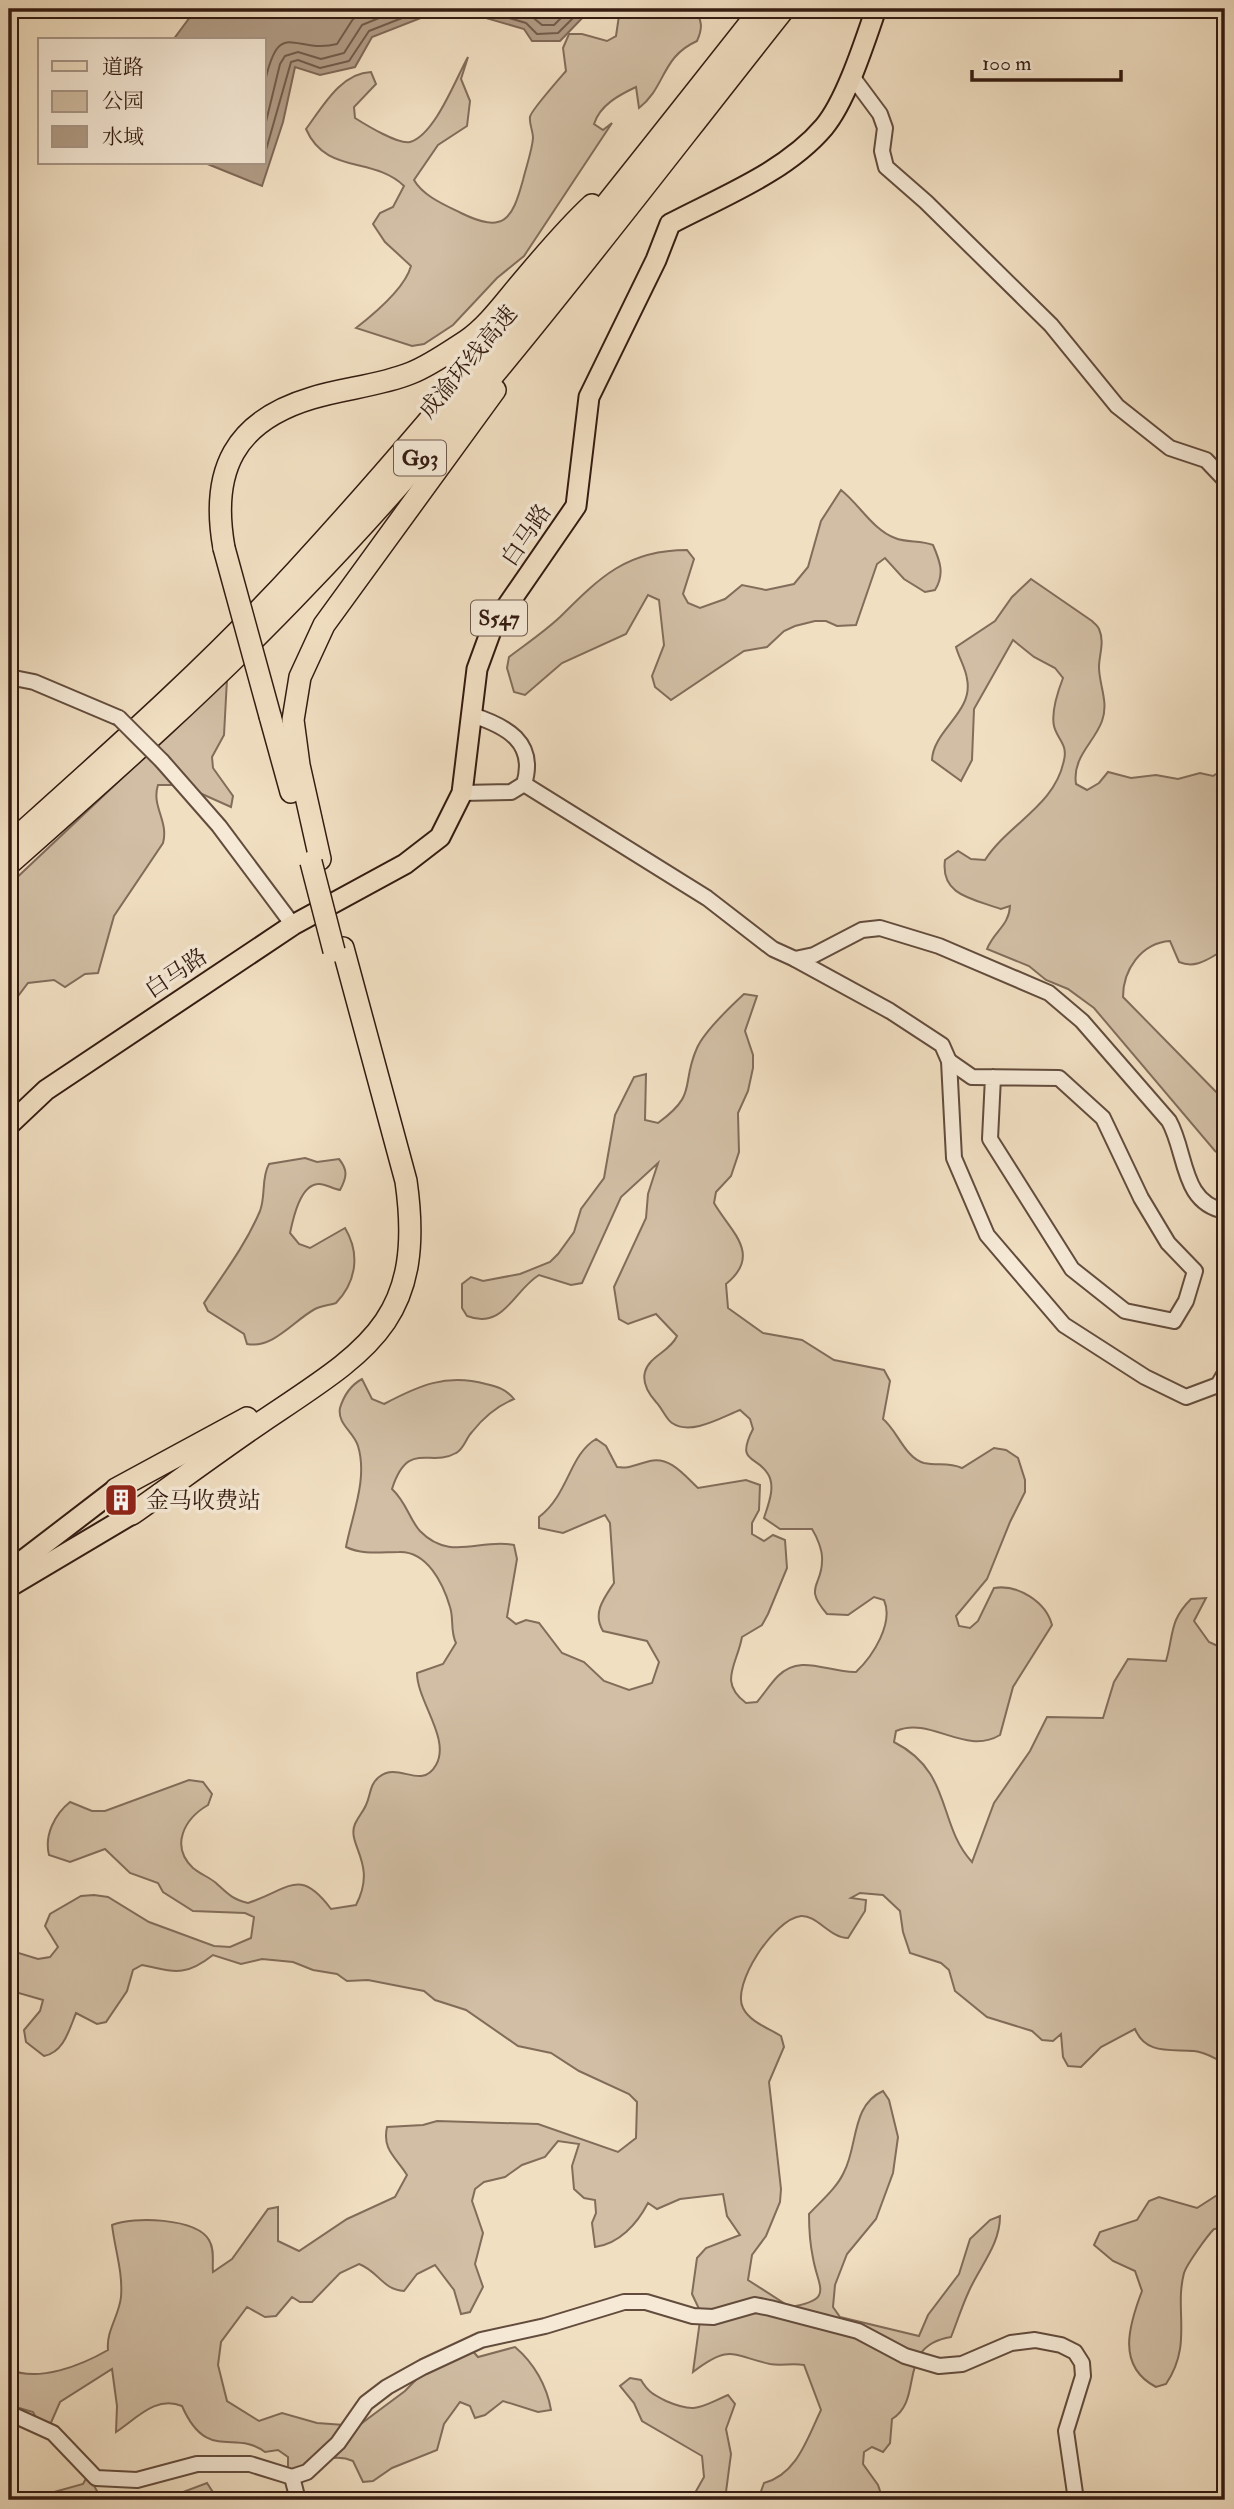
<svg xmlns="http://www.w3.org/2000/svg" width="1234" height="2509" font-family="'IM FELL Double Pica','Noto Serif SC',serif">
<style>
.green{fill:#d1bea4;stroke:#826c5a;stroke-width:2}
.water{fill:#b19c86;stroke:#7f6857;stroke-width:2}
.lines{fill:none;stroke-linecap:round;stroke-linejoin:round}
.shore{stroke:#725c4c;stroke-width:2}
.minor-casing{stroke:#634c3d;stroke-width:18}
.major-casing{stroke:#341b11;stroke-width:23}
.highway-casing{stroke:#341b11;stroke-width:24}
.minor{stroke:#f6ead7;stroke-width:14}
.major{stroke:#f1dfc2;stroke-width:19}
.highway{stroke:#f1dfc2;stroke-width:21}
.minor-bridge-casing{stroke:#634c3d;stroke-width:18;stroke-linecap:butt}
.highway-bridge-casing{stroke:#341b11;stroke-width:24;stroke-linecap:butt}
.minor-bridge{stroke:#f6ead7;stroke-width:14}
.highway-bridge{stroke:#f1dfc2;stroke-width:21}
.labels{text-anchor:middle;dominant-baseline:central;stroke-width:7;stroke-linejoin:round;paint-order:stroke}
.shield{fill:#f6ead7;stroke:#6e594c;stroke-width:2}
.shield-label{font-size:21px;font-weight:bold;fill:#341b11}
.street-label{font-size:23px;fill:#341b11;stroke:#f6ead7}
.poi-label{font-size:23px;fill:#341b11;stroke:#f6ead7;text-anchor:start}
</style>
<rect width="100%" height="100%" fill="#f1dfc2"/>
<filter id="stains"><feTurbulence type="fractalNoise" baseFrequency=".00286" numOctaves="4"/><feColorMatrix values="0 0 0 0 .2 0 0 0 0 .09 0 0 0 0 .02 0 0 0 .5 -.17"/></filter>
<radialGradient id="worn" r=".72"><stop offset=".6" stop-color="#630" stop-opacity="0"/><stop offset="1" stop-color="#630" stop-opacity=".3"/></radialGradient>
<g class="green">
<path d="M620,9H695C702,21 703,28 697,41C661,57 666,87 639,108L636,87C619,95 600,105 594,124L603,130L612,123L524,256L497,278L453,325L424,344L412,346L356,328C374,314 405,288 411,266L385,242L373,224L380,213L393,207L404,186C373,156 326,175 306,129C323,106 341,73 371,72L376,84L354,107L355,118C366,125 399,145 410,142C435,135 456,78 468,57L461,79L470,101L467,126L438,145L414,180C423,196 445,205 461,213C504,234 512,220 523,180C526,167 532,151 533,138C533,131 529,123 530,117C530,112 560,78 566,71L563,48L569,34H582L607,41L616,36Z"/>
<path d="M841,490C859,504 873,530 895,538C907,543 920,540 933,545C940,561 945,574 935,590L925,592L904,579L885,558L877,564L856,625L837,626L826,621H815L795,626L784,631L767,647L744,651L671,700L655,687L652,676L664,645L659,600L648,595L626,634L562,663L525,695L514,692L507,668L509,657C526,644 544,632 560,617C600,577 627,550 687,550L694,559L683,594L688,603L700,608L725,599L742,585L766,590L794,584L808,567L821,521Z"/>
<path d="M1031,579L1092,621C1095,624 1098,626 1099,629C1105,642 1099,655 1099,667C1099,685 1109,702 1102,721C1094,743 1072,757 1076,784L1087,790L1099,783L1108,772L1131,778L1156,775L1178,779L1200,773L1213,776L1225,768V959L1217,954C1204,962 1193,968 1179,962L1170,941C1141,943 1123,970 1123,997L1225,1101V1158L1215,1151L1094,1008L1068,989L1046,980L1029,966L987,949C994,931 1009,926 1010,906L1001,909C974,899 940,896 945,860L958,851L971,859L985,860C1009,823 1055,806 1064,760C1068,744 1057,739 1054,726C1051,712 1058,691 1063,678L1055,668L1034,657L1013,640L974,709L972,760L961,781L932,760C933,730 974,712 967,679C966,669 959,658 956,647L995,621L1012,597Z"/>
<path d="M227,679L224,735L212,757L213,768L233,796L231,807L182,785H158C151,806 169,821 163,843L114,916L98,973L85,974L65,987L54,980L28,983L9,1008V885Z"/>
<path d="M744,994L757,996L745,1031L753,1055V1068L748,1091L738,1113L739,1152L731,1176L716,1192L714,1203C730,1231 763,1254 726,1284L728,1308L763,1333L802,1340L834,1360L884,1370L890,1381L883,1419C897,1430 905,1458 924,1463C938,1466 948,1462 962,1468L994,1448L1006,1450L1018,1458L1025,1480V1492L1010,1522L987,1579L956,1616L959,1626L970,1628L978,1621L994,1588C1018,1584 1046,1602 1052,1625L1013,1687L1000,1735C965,1756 931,1716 896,1731L894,1742C953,1772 937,1824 972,1862L994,1803L1030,1751L1047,1717L1103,1718L1114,1682L1128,1659L1166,1661C1174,1634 1169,1621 1191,1599L1206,1598L1194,1621L1209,1642L1220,1647L1225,1644V2063C1215,2059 1206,2052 1194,2051C1170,2049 1146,2055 1135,2029L1101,2047L1081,2067L1068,2066L1063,2057L1061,2034L1053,2041L1042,2040L1032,2031L987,2017L955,1991L949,1970L941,1963L910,1953L903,1932L900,1911L883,1895L860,1893L851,1898L866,1900L865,1911L848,1938C830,1938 817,1915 801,1916C774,1919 731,1985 743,2008C750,2022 768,2028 781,2036L784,2047L769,2082L781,2189L780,2202L766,2236L752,2255L748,2280L790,2307C835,2300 818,2288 813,2258C810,2244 809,2229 809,2214C820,2202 837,2188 844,2172C858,2146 851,2105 883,2091L889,2100L898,2137L893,2173L876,2219L847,2254L835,2285L833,2307L840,2317L919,2336L928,2315L959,2274L970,2239L990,2220L1000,2216C1000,2245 980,2266 969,2291C962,2306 957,2322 951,2337C895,2346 925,2399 892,2419L890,2443L883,2452L872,2447L864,2452L863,2464L878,2485L883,2500H764L760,2494L764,2483C797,2474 807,2439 821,2410L804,2365C793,2363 780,2366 770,2364C731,2355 730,2344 693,2372L701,2313L692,2294L697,2258L706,2248L740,2235L727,2216L723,2194L680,2199L657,2209L648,2203C637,2224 619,2244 595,2247L592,2223L596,2213L595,2200L584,2198L574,2189L572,2166L579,2144L558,2141L545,2157L522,2165L505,2177L484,2182L475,2189L472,2201L483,2233L475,2264L483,2287L470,2312L461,2314L454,2290L435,2265L417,2274L404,2291C383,2290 378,2271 359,2264L340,2273L312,2302H300L292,2297L276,2316L265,2317L247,2307L221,2342L218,2365L227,2401L259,2421L282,2413L317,2423L358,2426L405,2391L447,2348H470L478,2357L515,2347C534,2363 547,2386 551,2410L538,2412L503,2401L485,2415L475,2418L470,2406L460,2402L444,2424L437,2450L392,2468L373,2481L363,2482L353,2461C332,2452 316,2464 296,2473L288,2467V2457L278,2450L265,2452C235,2429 207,2463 182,2406C156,2395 136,2419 116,2432L117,2406L112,2369L60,2402L50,2425L38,2421L33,2412L9,2405V2369C38,2383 82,2365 108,2350C106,2331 119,2316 121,2297C123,2272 115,2250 112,2225C133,2216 196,2218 209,2240C215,2250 212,2262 213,2272L232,2259L268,2209L278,2207V2241L299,2251L347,2219L395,2197L407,2175C396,2157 382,2150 387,2127L423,2125L437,2121L538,2124L618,2152L636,2138L637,2102L629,2094L579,2071L551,2053L518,2046L466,2010L435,2000L424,1991L368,1980L347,1981L337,1974L313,1970L293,1962L262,1959L241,1964L213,1955C185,1977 175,1972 142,1965L133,1970L127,1991L106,2022L97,2024L76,2013C69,2030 64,2052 44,2056L26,2042L24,2030L40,2011L43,2000L15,1992L9,1984V1950L38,1959L50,1957L58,1947L45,1926L50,1914L81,1896L94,1895L108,1897L149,1922L214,1946L230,1947L251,1938L254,1917L245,1913L193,1911L163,1892L158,1883L130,1873L105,1849L70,1862L49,1855C44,1835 55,1814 70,1802L92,1811H105L189,1780L203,1782L212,1794L208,1805C184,1819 170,1846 193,1868C200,1874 209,1877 216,1883C228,1894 232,1899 248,1903C289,1890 299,1866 331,1909L356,1905C378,1863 346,1845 355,1824C358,1817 363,1812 366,1805C371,1795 369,1785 379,1777C399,1761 421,1791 436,1765C451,1739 417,1701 417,1673L443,1664L456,1643C450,1631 454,1619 450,1607C443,1583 427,1551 399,1552C381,1552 362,1555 346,1547C352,1515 368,1479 358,1446C354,1432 337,1424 340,1408C344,1395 351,1385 362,1379L372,1399L384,1404C418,1386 446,1373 486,1384C498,1387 506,1389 514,1399C497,1406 483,1418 472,1432C466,1438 464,1449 456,1453C430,1468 408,1439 392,1489C407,1503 409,1519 420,1531C450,1562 480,1538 514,1545L517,1559L507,1617L516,1624L526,1620L539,1623L562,1653L584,1662L604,1681L629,1690L652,1683L659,1662L647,1641L603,1631C592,1613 604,1598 614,1583L610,1523L605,1515L563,1533L539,1528V1517C569,1494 569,1455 596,1439L606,1446L617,1467C630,1469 637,1464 650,1461C670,1456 685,1476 698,1488L746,1480L760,1485L759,1510L752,1523V1534L764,1541L773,1535L785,1540L787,1568L768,1614L762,1625L742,1637C737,1665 718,1682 746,1703L757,1702C764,1694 770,1684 778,1676C801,1653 828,1673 856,1672C873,1656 894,1623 884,1600L874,1597L848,1615L827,1614C803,1586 822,1587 822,1561C823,1551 817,1537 812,1529H780L764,1518C768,1505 776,1487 768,1474C757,1455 735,1464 753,1429L750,1419L740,1410C722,1417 691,1436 672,1423C666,1419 662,1408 656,1402C649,1394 642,1383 645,1372C649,1356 670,1352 677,1336L656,1314L628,1324L619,1319L614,1287L646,1218L648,1194L658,1163L621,1197L582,1283L571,1285L539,1275C513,1291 504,1330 467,1316L462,1308V1284L471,1277L483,1281L520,1274L550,1262L558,1254L574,1232L581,1209L604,1178L615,1115L634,1077L646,1074L645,1120L658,1123C699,1093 680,1086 697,1048C704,1032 730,1007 744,994Z"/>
<path d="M305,1158L317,1162L339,1159C348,1170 347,1177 340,1190C333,1189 324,1183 318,1184C300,1185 293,1219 290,1233L299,1244L310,1248L345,1228C360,1253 357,1281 336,1303C330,1305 321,1306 315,1309C293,1321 273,1349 247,1344L244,1334L208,1311L204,1303C224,1273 245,1246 260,1211C266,1195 261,1178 269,1164Z"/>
<path d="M1225,2190V2228L1214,2229C1207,2236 1187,2264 1184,2273C1174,2311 1193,2344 1166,2384L1156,2387C1116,2366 1129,2325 1142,2291L1135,2271L1113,2261L1094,2245L1100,2232L1137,2220L1149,2201L1159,2197L1197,2208Z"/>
<path d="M630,2378L641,2380C648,2392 654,2395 666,2401C696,2414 700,2407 728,2395L735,2404L726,2429L731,2454L726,2492L714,2500H691L704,2477L702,2456L642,2421L634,2403L620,2386Z"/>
<polygon points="88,2475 102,2500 9,2500 9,2496 29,2499 83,2484"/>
<polygon points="207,2483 218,2500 172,2500 175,2495"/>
</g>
<polygon class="water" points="196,9 591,9 560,41 532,41 524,29 469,13 436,12 372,37 355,67 320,75 295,67 283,122 262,186 205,163 264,163 264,40 173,40"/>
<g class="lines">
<g class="shore">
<polyline points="479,9 526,23 537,34 558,33 582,9"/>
<polyline points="510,9 530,15 542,25 554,25 570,9"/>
<path d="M264,86C279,14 293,55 337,44L353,19L372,9"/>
<polyline points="264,130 280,64 285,56 298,52 321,59 344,53 362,25 401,9"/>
<polyline points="264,157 291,62 298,60 320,68 349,61 369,31 425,9"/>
</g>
<defs>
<g id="minor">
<polyline points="851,75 880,114 885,128 882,151 886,167 926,202 1051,325 1117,406 1170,448 1206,460 1225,480"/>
<polyline points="9,677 34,682 119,718"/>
<polyline points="162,761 219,826 293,925"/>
<path d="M524,784L707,898L773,949L795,959L814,955L862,930L880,928L939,946L1049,993L1082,1021L1169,1121C1187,1153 1181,1203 1225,1211"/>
<path d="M462,793L511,792L524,784C537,742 506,726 472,715"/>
<polyline points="795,959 890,1011 942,1045 949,1061 954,1158 987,1235 1064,1325 1145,1377 1186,1397 1218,1385 1225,1373"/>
<polyline points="949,1061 972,1077 1059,1078 1103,1118 1141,1198 1168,1243 1195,1271 1186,1301 1174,1321 1125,1311 1072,1269 990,1139 993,1077"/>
<polyline points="9,2413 53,2433 96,2478 137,2480 197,2464 250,2464 292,2477 307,2472 338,2443 366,2403 387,2387 423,2367 481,2340 545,2326 624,2302 646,2302 693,2316 713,2317 755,2305 770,2308 858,2331 905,2356 939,2366 962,2364 1011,2343 1035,2340 1061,2345 1075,2352 1082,2363 1083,2376 1066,2431 1076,2500"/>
<polyline points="292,2477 298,2500"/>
</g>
<g id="major">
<path d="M9,1125L46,1090L293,925L405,864L440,837L462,793L477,669L492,628L576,506L589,397L656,260L670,224C721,197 786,172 824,127C846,101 865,41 876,9"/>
<polyline points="9,1571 116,1489"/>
<polyline points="9,1587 132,1514"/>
</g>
<g id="highway">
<path d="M224,548C210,470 235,421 312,398C344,388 379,386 411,373C429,366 449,352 466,341C487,327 504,303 521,283C544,256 566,229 592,205"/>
<polyline points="270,716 291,792"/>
<path d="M9,844C107,756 207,668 296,571C461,392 610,200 761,9"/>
<polyline points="320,859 299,765 293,720 300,677 324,625 495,390"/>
<path d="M9,864C111,774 212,685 306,586C479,407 629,204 784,9"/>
<polyline points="116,1489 247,1418"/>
<path d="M132,1514C176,1483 219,1451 263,1421C367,1351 426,1321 406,1181L343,948"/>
</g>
</defs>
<use href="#minor" class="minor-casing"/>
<use href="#major" class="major-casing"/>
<use href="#highway" class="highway-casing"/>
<use href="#minor" class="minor"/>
<use href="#major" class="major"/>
<use href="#highway" class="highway"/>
<defs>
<polyline id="minor-bridge" points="119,718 162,761"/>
<g id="highway-bridge">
<polyline points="224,548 270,716"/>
<polyline points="311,862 334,951"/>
</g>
</defs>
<use href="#minor-bridge" class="minor-bridge-casing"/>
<use href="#highway-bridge" class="highway-bridge-casing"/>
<use href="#minor-bridge" class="minor-bridge"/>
<use href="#highway-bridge" class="highway-bridge"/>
</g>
<defs>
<symbol id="building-square" viewBox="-11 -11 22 22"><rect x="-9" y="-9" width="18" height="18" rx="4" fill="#8f2418" stroke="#f6ead7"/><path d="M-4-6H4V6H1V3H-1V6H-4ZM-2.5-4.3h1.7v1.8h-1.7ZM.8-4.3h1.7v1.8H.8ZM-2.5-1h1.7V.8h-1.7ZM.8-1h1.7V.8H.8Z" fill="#fff"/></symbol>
</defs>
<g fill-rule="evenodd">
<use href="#building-square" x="102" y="1481" width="38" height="38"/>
</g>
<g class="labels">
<g class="shield">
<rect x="394" y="440.5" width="52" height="35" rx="5"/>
<rect x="471" y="600.5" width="56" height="35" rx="5"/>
</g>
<g class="shield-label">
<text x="420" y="458">G93</text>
<text x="499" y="618">S547</text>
</g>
<g class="street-label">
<text transform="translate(468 362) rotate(-50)">成渝环线高速</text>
<text transform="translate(526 535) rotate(-56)">白马路</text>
<text transform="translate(176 973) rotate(-34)">白马路</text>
</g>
<g class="poi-label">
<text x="146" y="1500">金马收费站</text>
</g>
</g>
<rect width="1234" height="2509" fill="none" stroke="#f1dfc2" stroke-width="35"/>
<rect x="10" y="10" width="1213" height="2488" fill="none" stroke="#341b11" stroke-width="3.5"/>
<rect x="18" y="18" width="1199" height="2474" fill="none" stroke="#341b11" stroke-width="2"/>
<rect x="38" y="38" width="228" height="126" fill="#f6ead7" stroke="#a89788" stroke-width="2"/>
<rect x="52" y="61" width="35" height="10" fill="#f1dfc2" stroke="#a89788" stroke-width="2"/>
<text x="102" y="74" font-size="21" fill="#341b11">道路</text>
<rect x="52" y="91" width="35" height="21" fill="#d1bea4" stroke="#a89788" stroke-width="2"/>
<text x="102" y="108" font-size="21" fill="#341b11">公园</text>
<rect x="52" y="126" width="35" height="21" fill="#b19c86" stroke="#a89788" stroke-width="2"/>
<text x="102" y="144" font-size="21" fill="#341b11">水域</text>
<path d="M972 70v10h149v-10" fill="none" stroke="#341b11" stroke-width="3.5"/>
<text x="982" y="70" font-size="21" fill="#341b11" stroke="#f6ead7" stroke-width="5" paint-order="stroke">100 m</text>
<rect width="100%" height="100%" filter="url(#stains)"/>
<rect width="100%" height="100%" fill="url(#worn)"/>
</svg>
